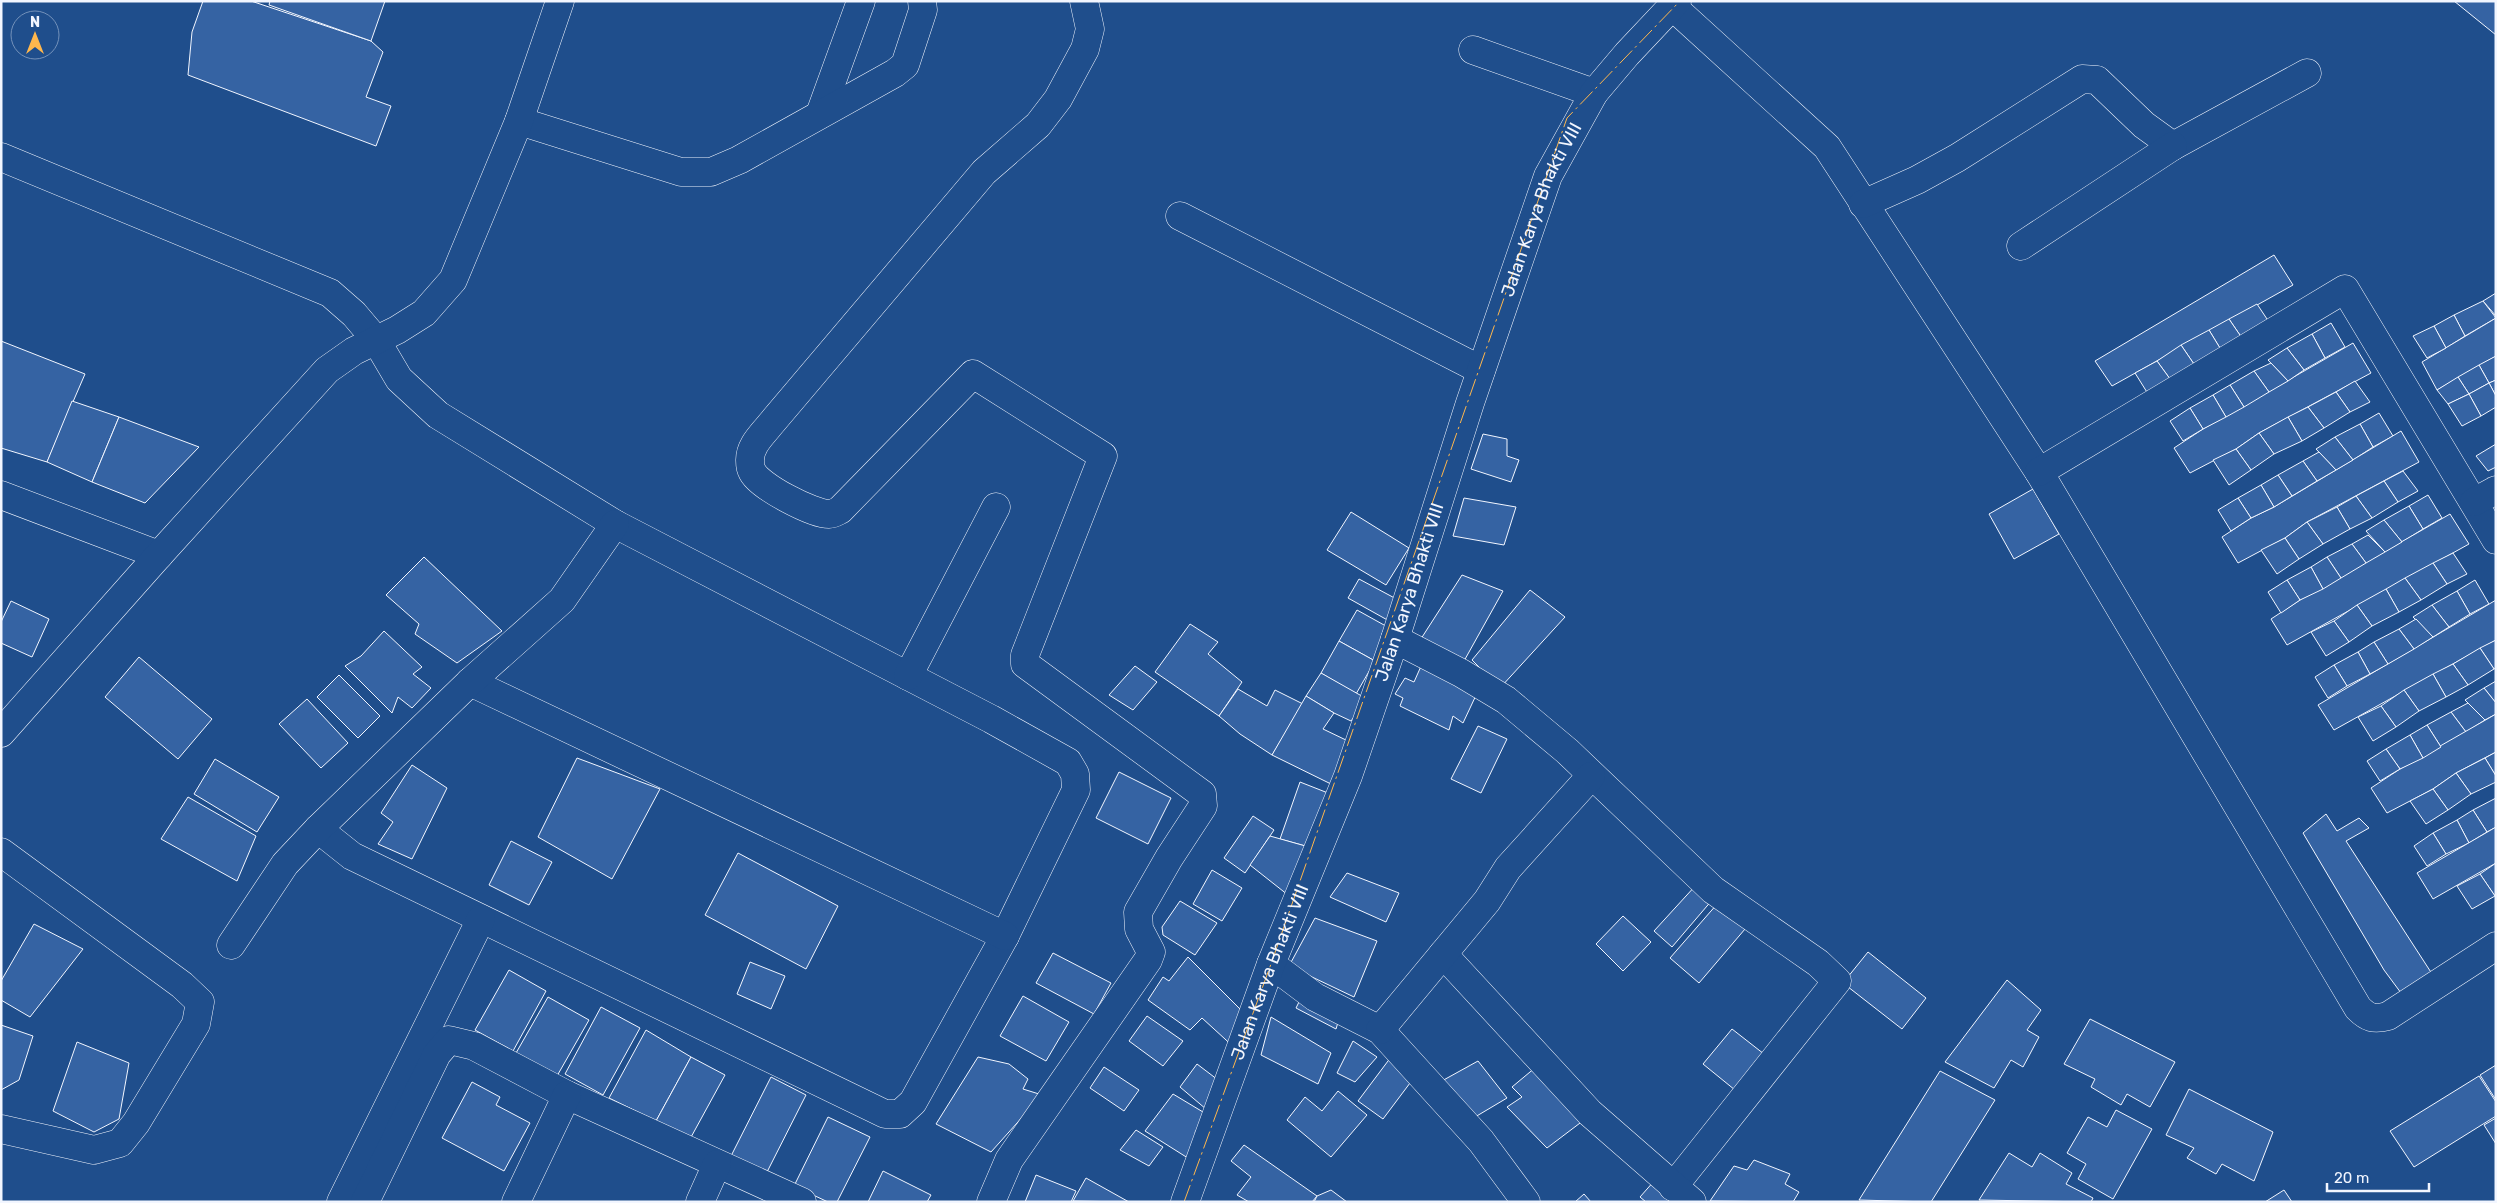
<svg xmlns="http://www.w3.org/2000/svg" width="2497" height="1203" font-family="Rubik,sans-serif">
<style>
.building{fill:#3563a3;stroke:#f2f6ff}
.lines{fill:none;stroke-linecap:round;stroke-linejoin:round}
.minor-casing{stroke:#f2f6ff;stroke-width:29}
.minor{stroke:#1f4e8c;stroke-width:28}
.power{stroke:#ffb74d;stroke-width:1;stroke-dasharray:18 4 2.5 4;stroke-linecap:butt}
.labels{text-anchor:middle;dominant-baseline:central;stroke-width:4;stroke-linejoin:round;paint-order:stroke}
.street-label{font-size:18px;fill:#f2f6ff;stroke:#1f4e8c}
</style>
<rect width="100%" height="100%" fill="#1f4e8c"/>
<g class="building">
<polygon points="203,1 251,1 371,41 383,52 366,97 391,106 376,146 188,75 192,32"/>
<polygon points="270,1 385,1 371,41 269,5"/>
<polygon points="2454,1 2496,1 2496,35"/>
<polygon points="2274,255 2293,285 2112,386 2095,361"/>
<polygon points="2496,293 2496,316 2483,301"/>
<polygon points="2483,301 2496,318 2465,336 2454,315"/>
<polygon points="2257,304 2271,325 2244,341 2229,319"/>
<polygon points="2454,315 2465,336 2446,348 2434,326"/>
<polygon points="2496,318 2496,356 2437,390 2422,362"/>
<polygon points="2229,319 2244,341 2223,353 2209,330"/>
<polygon points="2331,323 2345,347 2325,358 2312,334"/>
<polygon points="2434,326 2446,348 2427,358 2413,336"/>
<polygon points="2209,330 2223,353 2196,367 2181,345"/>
<polygon points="2312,334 2325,358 2304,370 2287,348"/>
<polygon points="1,341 85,374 47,462 1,448"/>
<polygon points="2353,343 2371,373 2259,433 2236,449 2190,473 2174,448 2203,429"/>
<polygon points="2181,345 2196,367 2173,383 2157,361"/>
<polygon points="2287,348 2304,370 2288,381 2268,360"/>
<polygon points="2496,356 2496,380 2489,383 2479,365"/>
<polygon points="2157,361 2173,383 2150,397 2135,373"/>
<polygon points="2271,363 2288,381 2269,392 2254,371"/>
<polygon points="2479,365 2489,383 2469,394 2458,377"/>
<polygon points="2254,371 2269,392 2244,407 2230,385"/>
<polygon points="2458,377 2469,394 2448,404 2437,390"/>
<polygon points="2496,380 2496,396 2489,383"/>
<polygon points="2355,381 2370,402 2350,412 2336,392"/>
<polygon points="2489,383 2496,396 2496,407 2481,416 2469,394"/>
<polygon points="2230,385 2244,407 2226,417 2213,395"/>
<polygon points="2336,392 2350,412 2324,428 2308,407"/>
<polygon points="2469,394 2481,416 2462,426 2448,404"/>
<polygon points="2213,395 2226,417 2203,429 2190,408"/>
<polygon points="72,401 119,417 92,482 47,462"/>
<polygon points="2308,407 2324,428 2302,441 2288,417"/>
<polygon points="2190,408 2203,429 2183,441 2170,421"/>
<polygon points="2379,413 2393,436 2373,447 2360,424"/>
<polygon points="119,417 199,447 145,503 92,482"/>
<polygon points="2288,417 2302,441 2274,454 2259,433"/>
<polygon points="2360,424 2373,447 2353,460 2335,437"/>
<polygon points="2401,431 2419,462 2307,522 2285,538 2238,563 2222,537 2251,518 2274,507"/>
<polygon points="2259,433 2274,454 2251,470 2236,449"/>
<polygon points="1483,434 1507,439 1507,456 1519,460 1511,482 1471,469"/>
<polygon points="2335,437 2353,460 2336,470 2316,449"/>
<polygon points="2496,444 2496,467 2488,471 2476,456"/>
<polygon points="2236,449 2251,470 2229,485 2213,460"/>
<polygon points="2319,452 2336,470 2317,481 2303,461"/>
<polygon points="2303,461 2317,481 2292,496 2278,475"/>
<polygon points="2403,471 2418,491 2398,502 2384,481"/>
<polygon points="2278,475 2292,496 2274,507 2261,485"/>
<polygon points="2384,481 2398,502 2372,518 2356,496"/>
<polygon points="2261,485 2274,507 2251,518 2238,498"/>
<polygon points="2033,489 2059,534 2014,559 1989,514"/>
<polygon points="2428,495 2442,518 2423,529 2409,506"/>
<polygon points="2356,496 2372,518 2350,529 2337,507"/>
<polygon points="1464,498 1516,507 1504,545 1453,536"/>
<polygon points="2238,498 2251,518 2231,531 2218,510"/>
<polygon points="2409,506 2423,529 2402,542 2384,520"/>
<polygon points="2337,507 2350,529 2323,544 2307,522"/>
<polygon points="1351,512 1409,548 1386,585 1327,550"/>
<polygon points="2450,514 2469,544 2287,645 2271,619 2300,600"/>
<polygon points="2384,520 2402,542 2385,552 2366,531"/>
<polygon points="2307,522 2323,544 2299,559 2285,538"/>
<polygon points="2368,535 2385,552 2366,563 2352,544"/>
<polygon points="2285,538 2299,559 2277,574 2261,550"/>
<polygon points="2352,544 2366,563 2341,578 2327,557"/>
<polygon points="2453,553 2467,574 2447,584 2433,563"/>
<polygon points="424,557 502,631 457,663 415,634 419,624 386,595"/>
<polygon points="2327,557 2341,578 2323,589 2311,567"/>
<polygon points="2433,563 2447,584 2421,600 2405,578"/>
<polygon points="2311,567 2323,589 2300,600 2287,580"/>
<polygon points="1462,575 1503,591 1459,670 1417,645"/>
<polygon points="2405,578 2421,600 2399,612 2386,589"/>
<polygon points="1359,579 1402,602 1391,622 1348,598"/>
<polygon points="2287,580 2300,600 2281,613 2268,592"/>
<polygon points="2475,580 2489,604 2470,614 2457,591"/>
<polygon points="2386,589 2399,612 2372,626 2357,605"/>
<polygon points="1530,590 1565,617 1500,688 1472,660"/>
<polygon points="2457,591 2470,614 2449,627 2432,605"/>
<polygon points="2496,600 2496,640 2334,730 2318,705"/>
<polygon points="11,601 49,619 32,657 1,643 1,622"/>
<polygon points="2357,605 2372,626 2349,642 2334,621"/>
<polygon points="2432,605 2449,627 2433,637 2413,617"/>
<polygon points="1357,610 1393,630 1375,661 1339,641"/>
<polygon points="2416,619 2433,637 2414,649 2399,629"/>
<polygon points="2334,621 2349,642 2326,656 2311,632"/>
<polygon points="1190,624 1218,642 1208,654 1242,682 1219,716 1155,672"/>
<polygon points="2399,629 2414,649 2388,664 2374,642"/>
<polygon points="384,631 422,667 413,674 431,688 412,708 398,697 392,713 345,666 361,656"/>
<polygon points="2496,640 2496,668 2494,669 2480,648"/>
<polygon points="1339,641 1375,661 1356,694 1321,673"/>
<polygon points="2374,642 2388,664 2370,674 2358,652"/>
<polygon points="2480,648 2494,669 2468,685 2453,664"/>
<polygon points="2358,652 2370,674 2347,686 2334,665"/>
<polygon points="139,657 212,719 178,759 105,697"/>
<polygon points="1422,664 1478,691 1463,723 1453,716 1449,730 1400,706 1403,698 1395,694 1405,678 1414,682"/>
<polygon points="2453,664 2468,685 2446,697 2433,674"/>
<polygon points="2334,665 2347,686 2328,698 2315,677"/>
<polygon points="1135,666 1157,682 1133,710 1109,695"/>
<polygon points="1321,673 1367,699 1351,721 1334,713 1306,696"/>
<polygon points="2433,674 2446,697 2419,711 2404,690"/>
<polygon points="339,675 380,716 358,738 317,697"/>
<polygon points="2496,681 2496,703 2484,688"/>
<polygon points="2484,688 2496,703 2496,714 2485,720 2465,700"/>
<polygon points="1238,689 1267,706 1275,690 1303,704 1272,755 1240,734 1219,716"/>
<polygon points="2404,690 2419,711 2396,727 2381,706"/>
<polygon points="1306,696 1334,713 1323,729 1348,741 1331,784 1272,755"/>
<polygon points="307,699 348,743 321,768 279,724"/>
<polygon points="2468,703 2485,720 2466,732 2451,712"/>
<polygon points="2381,706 2396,727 2373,741 2358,717"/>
<polygon points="2451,712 2466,732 2441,747 2427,725"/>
<polygon points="2496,714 2496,752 2456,773 2433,789 2387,813 2371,788 2400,769"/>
<polygon points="2427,725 2441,747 2423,758 2410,735"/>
<polygon points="1478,726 1507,739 1481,793 1451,779"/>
<polygon points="2410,735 2423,758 2400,769 2386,749"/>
<polygon points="2386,749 2400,769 2380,781 2367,761"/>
<polygon points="2496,752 2496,776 2485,758"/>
<polygon points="577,758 660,789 612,879 538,837"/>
<polygon points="2485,758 2496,776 2496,782 2471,794 2456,773"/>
<polygon points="215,759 279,797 257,832 194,794"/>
<polygon points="412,765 447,788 412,859 378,844 393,822 381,813"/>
<polygon points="1119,772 1171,798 1148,844 1096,818"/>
<polygon points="2456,773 2471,794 2448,810 2433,789"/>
<polygon points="1300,782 1328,793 1309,847 1280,839"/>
<polygon points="2433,789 2448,810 2426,824 2410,801"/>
<polygon points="188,797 256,836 237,881 161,839"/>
<polygon points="2496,798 2496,827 2487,832 2473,810"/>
<polygon points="2473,810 2487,832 2469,843 2457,820"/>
<polygon points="2326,814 2337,831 2359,818 2369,828 2346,841 2436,980 2404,997 2384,970 2303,833"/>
<polygon points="1253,816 1274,830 1245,873 1224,858"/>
<polygon points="2457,820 2469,843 2446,854 2433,833"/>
<polygon points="2496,827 2496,863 2433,899 2417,873"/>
<polygon points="2433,833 2446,854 2427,866 2414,846"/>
<polygon points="1270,836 1309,847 1288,895 1250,865"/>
<polygon points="511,841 552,862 529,905 489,885"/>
<polygon points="738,853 838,906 806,969 705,915"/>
<polygon points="2496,863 2496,895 2495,896 2480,874"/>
<polygon points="1212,870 1242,888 1222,921 1193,904"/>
<polygon points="1347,873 1399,893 1386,922 1330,897"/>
<polygon points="2480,874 2495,896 2472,909 2457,886"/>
<polygon points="1697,884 1713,899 1672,947 1654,931"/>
<polygon points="1180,901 1217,923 1195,955 1163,935 1162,927"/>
<polygon points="1718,903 1751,922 1699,983 1670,958"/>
<polygon points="1623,916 1651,942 1623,971 1596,944"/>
<polygon points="1315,918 1377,941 1354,997 1289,966"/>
<polygon points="34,924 83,949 30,1017 1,1000 1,981"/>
<polygon points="1868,952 1926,998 1902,1029 1843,983"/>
<polygon points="1053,953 1111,983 1094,1014 1036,983"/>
<polygon points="1188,957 1246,1015 1237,1050 1202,1018 1190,1030 1148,1000 1163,977 1169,981"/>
<polygon points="750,962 785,976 771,1009 737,994"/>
<polygon points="509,970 546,991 513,1051 475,1030"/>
<polygon points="2007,980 2041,1010 2027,1030 2039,1037 2023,1067 2011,1060 1994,1088 1945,1062"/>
<polygon points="1023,996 1069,1022 1046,1061 1000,1036"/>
<polygon points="548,997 589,1020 557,1076 516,1053"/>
<polygon points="1301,998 1339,1019 1336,1029 1296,1008"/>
<polygon points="601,1007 640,1028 603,1095 565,1074"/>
<polygon points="1147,1016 1183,1041 1163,1066 1129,1041"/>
<polygon points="1271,1017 1331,1053 1318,1084 1261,1055"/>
<polygon points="2090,1019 2175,1062 2150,1107 2127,1094 2121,1105 2091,1087 2095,1079 2064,1064"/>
<polygon points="1,1025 33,1036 19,1080 1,1090"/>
<polygon points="1732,1029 1764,1054 1735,1090 1703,1064"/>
<polygon points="646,1030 691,1057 656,1121 609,1098"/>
<polygon points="1353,1041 1377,1057 1355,1082 1337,1073"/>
<polygon points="77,1042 129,1063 119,1119 94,1132 53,1111"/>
<polygon points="691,1057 725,1075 690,1139 656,1121"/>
<polygon points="978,1057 1009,1064 1028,1079 1023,1089 1039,1094 1026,1113 991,1152 936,1124"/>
<polygon points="1391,1057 1416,1075 1383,1119 1358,1101"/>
<polygon points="1478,1061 1507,1098 1470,1120 1440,1082"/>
<polygon points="1197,1064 1222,1083 1213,1115 1180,1087"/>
<polygon points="2496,1065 2496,1100 2480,1075"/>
<polygon points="1104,1067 1139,1090 1124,1111 1090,1088"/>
<polygon points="1536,1067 1584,1120 1547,1148 1507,1107 1522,1097 1512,1087"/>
<polygon points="1940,1071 1995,1100 1931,1202 1859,1200"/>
<polygon points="2479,1076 2496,1102 2496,1116 2414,1167 2390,1131"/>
<polygon points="771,1077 806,1095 766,1174 731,1156"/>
<polygon points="472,1082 500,1097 496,1105 530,1123 504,1171 442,1138"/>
<polygon points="2189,1089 2273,1132 2254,1181 2222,1164 2216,1174 2187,1158 2194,1148 2166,1135"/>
<polygon points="1338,1091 1367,1115 1331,1157 1287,1120 1305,1097 1322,1111"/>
<polygon points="1173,1094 1208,1115 1195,1132 1204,1147 1191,1160 1145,1131"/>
<polygon points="2116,1110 2152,1129 2113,1199 2078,1179 2086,1164 2067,1153 2088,1117 2107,1127"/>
<polygon points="828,1117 870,1137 837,1202 828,1202 794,1186"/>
<polygon points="2496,1118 2496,1144 2484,1125"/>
<polygon points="1136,1130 1163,1147 1149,1166 1120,1150"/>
<polygon points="1244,1145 1317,1196 1312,1202 1249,1202 1237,1195 1251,1177 1231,1161"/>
<polygon points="2009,1153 2032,1167 2040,1153 2072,1173 2066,1184 2093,1198 2091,1202 1979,1200"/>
<polygon points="1754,1160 1790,1174 1785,1184 1799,1192 1793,1202 1710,1201 1734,1166 1747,1170"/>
<polygon points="883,1171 931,1195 927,1202 868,1202"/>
<polygon points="1036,1175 1076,1191 1071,1202 1025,1202"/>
<polygon points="1086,1178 1129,1202 1073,1201"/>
<polygon points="1655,1180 1686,1202 1646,1202 1640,1197"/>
<polygon points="1331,1190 1347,1202 1314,1202 1317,1196"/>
<polygon points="2284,1190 2292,1202 2265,1202"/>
<polygon points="1584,1194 1591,1202 1575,1202"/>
</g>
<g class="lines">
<defs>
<g id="minor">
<path d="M1672,6L1827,147L2039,472L2358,1008C2368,1018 2374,1020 2388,1016L2496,946"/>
<polyline points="1473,50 1594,93"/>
<polyline points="820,114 861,1"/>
<polyline points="519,121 681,172 711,172 739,160 895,73 905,65 923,10 922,1"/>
<polyline points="1,157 330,293 354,314 376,340 399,379 438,415 615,524 991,719 1068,762 1075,774 1076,790 1005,936 913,1102 900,1114 885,1114 352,856 318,829"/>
<polyline points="1863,204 1917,180 1957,158 2082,79 2097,80 2144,125 2173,146 2307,73"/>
<polyline points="1180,216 1481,370"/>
<polyline points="2021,246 2173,146"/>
<polyline points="2039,472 2345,289 2496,540"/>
<polyline points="1,495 159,555"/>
<polyline points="2474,502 2496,490"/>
<polyline points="1395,639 1461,673 1506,700 1567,751 1713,890 1818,963 1837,981 1673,1187"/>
<polyline points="908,676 996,507"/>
<polyline points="470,682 1005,936"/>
<polyline points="1,733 159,555 327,370 354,351 397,330 424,313 453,280 519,121 560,1"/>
<polyline points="1,852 182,985 200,1002 196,1024 136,1123 120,1143 94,1150 1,1129"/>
<polyline points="231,945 285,864 318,829 470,682 562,600 615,524"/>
<polyline points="1443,954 1590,1113 1692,1202"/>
<polyline points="1271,964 1315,997 1380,1030 1481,1141 1526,1202"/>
<polyline points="1380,1030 1487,901 1508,868 1591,776"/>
<polyline points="341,1202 481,919"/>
<polyline points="365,1202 437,1054 449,1040 474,1046 567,1095 802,1202"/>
<polyline points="516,1202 567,1095"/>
<polyline points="700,1202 717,1164"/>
<path d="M991,1202L1009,1160L1148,960L1151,952L1139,929L1138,912L1169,858L1203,806L1202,794L1025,664V655L1103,456L973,374L840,510C836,512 833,514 829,514C813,514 758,486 752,471C750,468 750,463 750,460C750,446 761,436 769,426L984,172L1038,125L1058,99L1085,49L1090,29L1084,1"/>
<path id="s1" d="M1185,1202L1271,964L1348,776L1395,639L1470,403L1548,176L1594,93L1627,54L1677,1"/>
</g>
</defs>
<use href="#minor" class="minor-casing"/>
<use href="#minor" class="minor"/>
<polyline class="power" points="1184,1202 1271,964 1567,118 1680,1"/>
</g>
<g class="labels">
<g class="street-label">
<text stroke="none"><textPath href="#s1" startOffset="1055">Jalan Karya Bhakti VIII</textPath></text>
<text stroke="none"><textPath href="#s1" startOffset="650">Jalan Karya Bhakti VIII</textPath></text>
<text stroke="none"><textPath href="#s1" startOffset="245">Jalan Karya Bhakti VIII</textPath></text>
</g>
</g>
<rect width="2497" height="1203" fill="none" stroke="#f2f6ff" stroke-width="5"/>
<g transform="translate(35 35)"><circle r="24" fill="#1f4e8c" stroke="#7391ba"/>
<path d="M0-4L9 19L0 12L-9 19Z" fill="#ffb74d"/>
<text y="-8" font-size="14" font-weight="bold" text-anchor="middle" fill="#f2f6ff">N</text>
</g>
<path d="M2327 1183v8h102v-8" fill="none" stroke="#f2f6ff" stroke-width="2.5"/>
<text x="2334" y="1183" font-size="15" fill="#f2f6ff" stroke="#1f4e8c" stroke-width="4" paint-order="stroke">20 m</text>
</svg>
